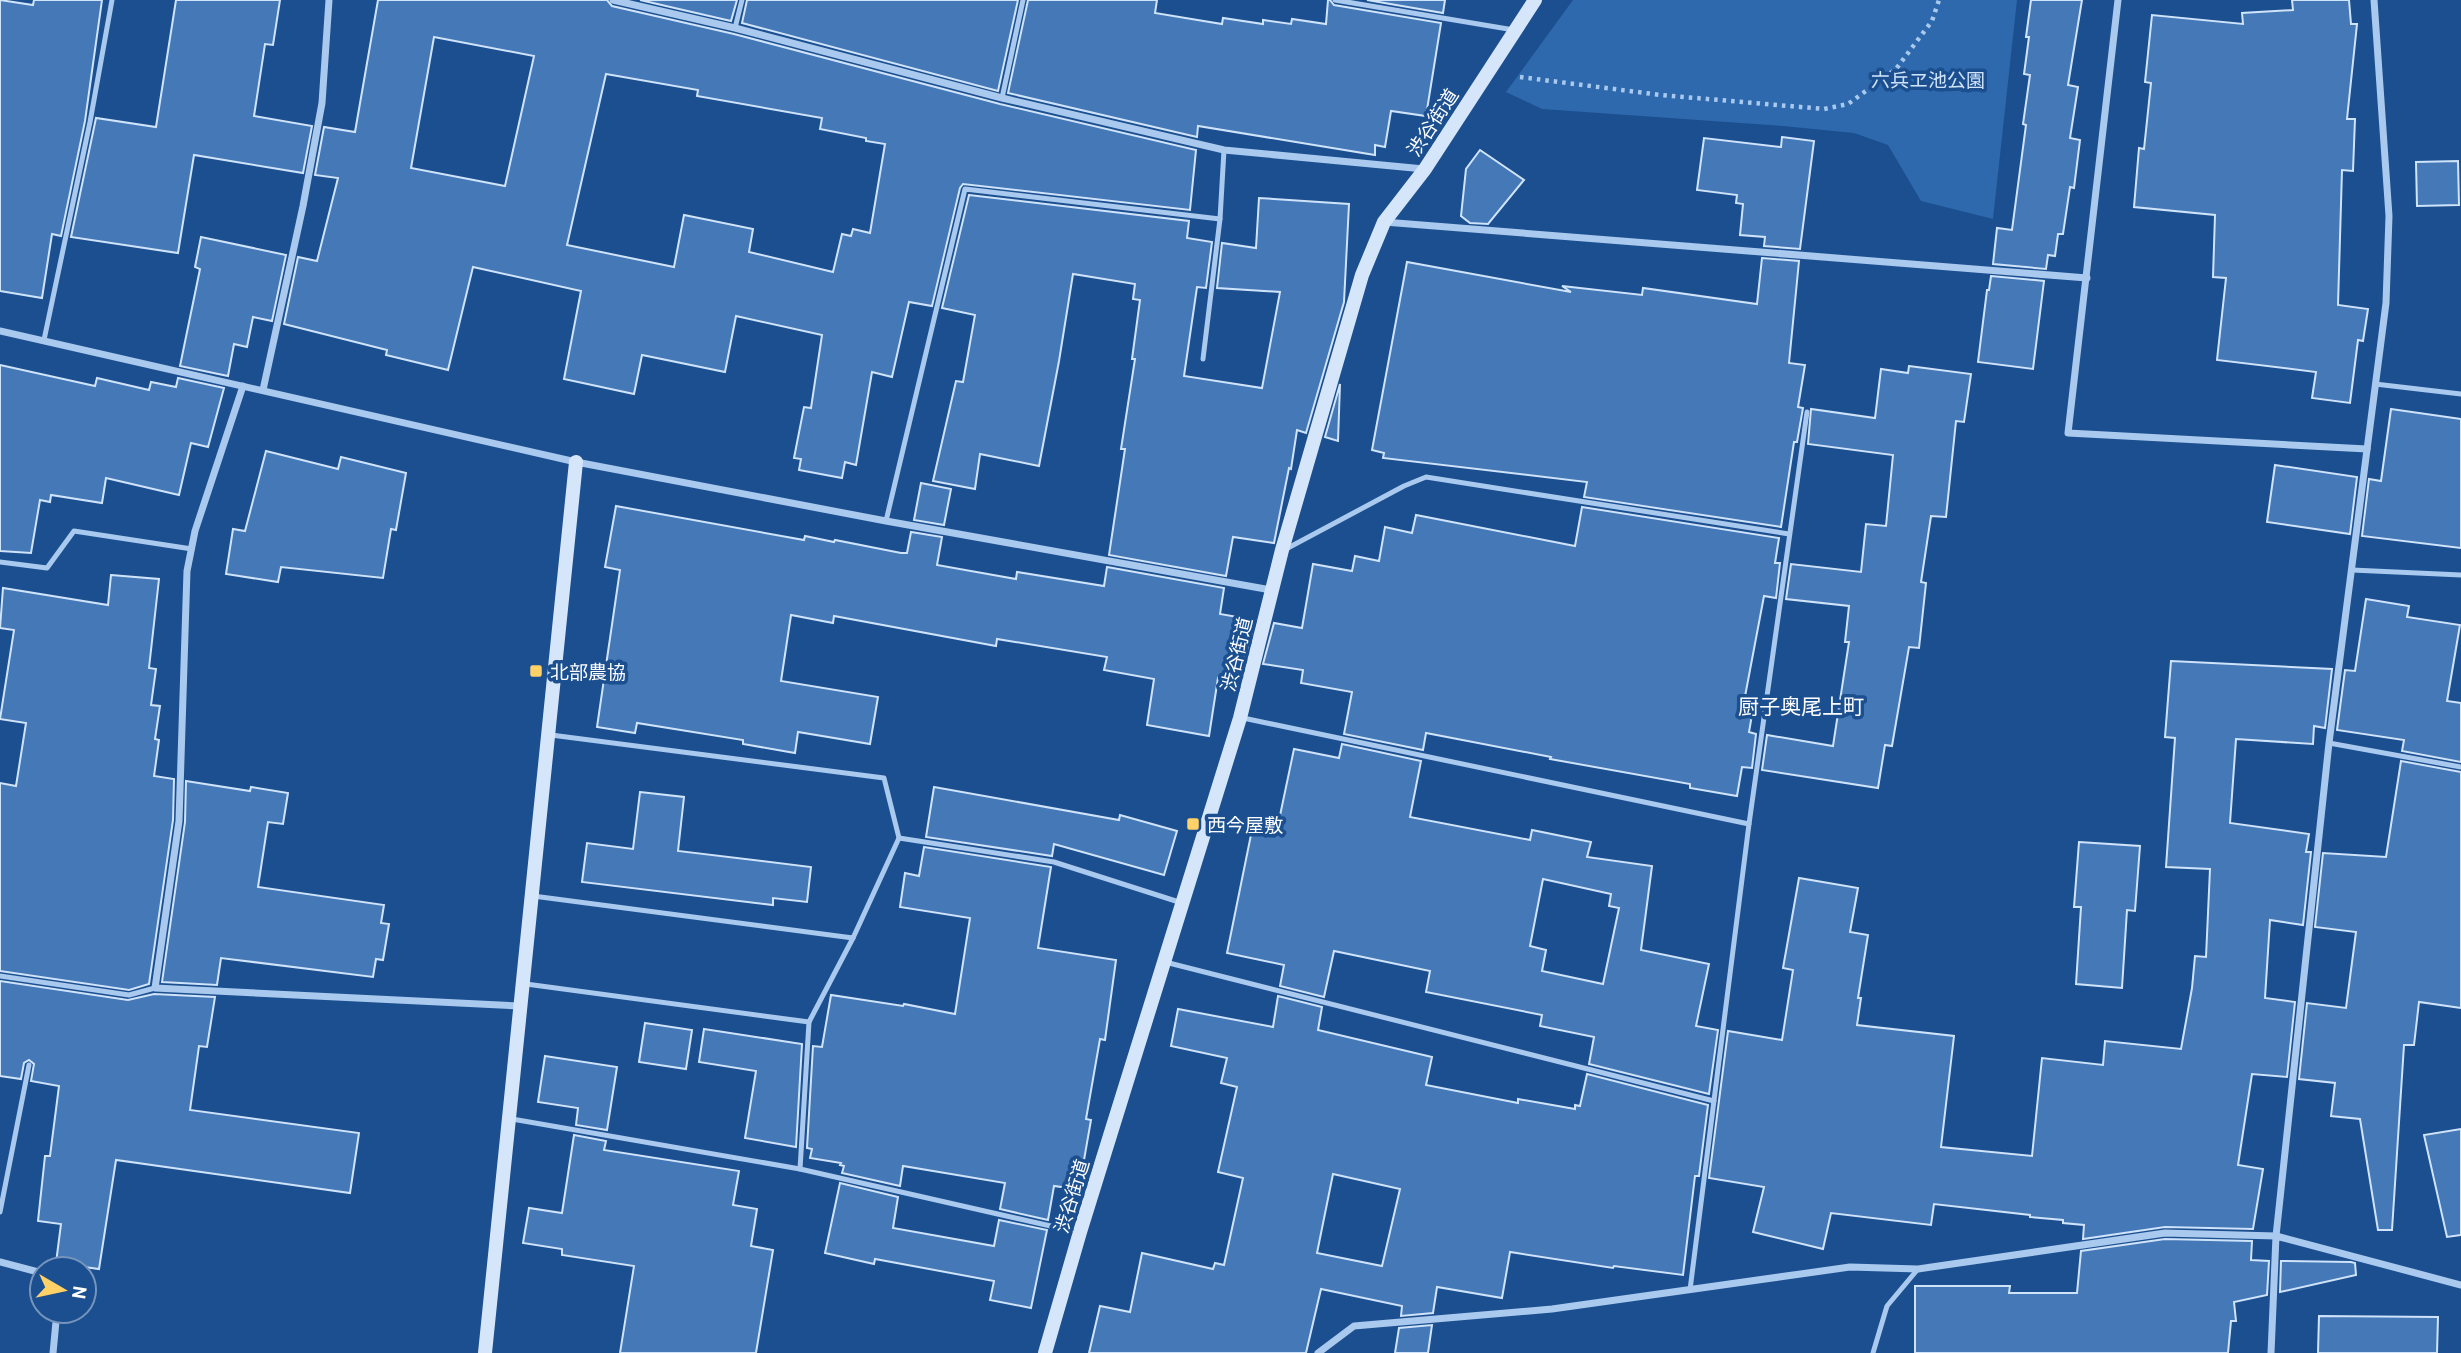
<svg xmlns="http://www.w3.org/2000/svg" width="2461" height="1353" font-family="Barlow,'Noto Sans JP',sans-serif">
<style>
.green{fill:#2e69ad}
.building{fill:#4478b7;stroke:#cfe3fa;stroke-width:2;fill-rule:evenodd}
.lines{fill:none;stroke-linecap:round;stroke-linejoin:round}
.path{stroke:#a9c9ee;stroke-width:4.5;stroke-dasharray:3.5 5;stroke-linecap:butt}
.lane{stroke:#a9c9ee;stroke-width:5}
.street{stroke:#a9c9ee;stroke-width:7}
.secondary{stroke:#d6e6fa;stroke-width:14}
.poi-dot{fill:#ffd166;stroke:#1b4f8f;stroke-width:2.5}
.labels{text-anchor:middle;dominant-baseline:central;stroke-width:7;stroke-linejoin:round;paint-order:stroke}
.park-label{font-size:19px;fill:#cfe3fa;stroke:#1b4f8f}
.street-label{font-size:19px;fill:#fff;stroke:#1b4f8f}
.poi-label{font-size:19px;fill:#fff;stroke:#1b4f8f;text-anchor:start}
.neighbourhood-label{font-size:21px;fill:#fff;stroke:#1b4f8f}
</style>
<rect width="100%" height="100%" fill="#1b4f8f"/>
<polygon class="green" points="1573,0 2017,0 1993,219 1921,201 1888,145 1854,133 1783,126 1542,109 1506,92"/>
<g class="building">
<polygon points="0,0 33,5 34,0 102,0 85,121 61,236 52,234 42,298 0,291"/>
<polygon points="176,0 280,0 273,45 265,44 254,116 312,126 303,173 194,155 178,253 71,237 96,118 156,127"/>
<path d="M378,0H607L612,6L734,34L1000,104L1196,150L1190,210L963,184L960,188L932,306L909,302L892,377L872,372L856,465L845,462L842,478L799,470L801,459L794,458L804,407L811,408L822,335L736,316L725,372L642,355L634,394L564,379L581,291L473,267L448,370L386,355L387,350L284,324L298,257L317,261L338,178L315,175L324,127L355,132ZM434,37L534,56L505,186L411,168ZM606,74L698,90L697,96L822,118L820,129L866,138V141L885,144L870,233L853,229L851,236L842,234L833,272L749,252L753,229L684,215L674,267L567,245Z"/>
<polygon points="640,0 737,0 731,21"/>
<polygon points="747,0 1018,0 998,91 742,23"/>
<polygon points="1028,0 1157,0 1155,13 1222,24 1223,18 1263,24 1263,20 1291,24 1292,19 1326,24 1328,0 1330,0 1334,5 1441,23 1426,116 1391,111 1385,147 1375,145 1375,155 1198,126 1197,137 1008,93"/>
<polygon points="1367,0 1445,0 1443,13"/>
<polygon points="2031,0 2082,0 2068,85 2078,87 2070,138 2080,140 2074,188 2070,187 2063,234 2058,234 2055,256 2048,255 2046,269 1993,264 1997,228 2012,230 2026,125 2023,124 2030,75 2024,74 2029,37 2026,37"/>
<polygon points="2292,0 2349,0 2351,24 2357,24 2347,119 2355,119 2353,171 2342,170 2338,305 2368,309 2363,341 2358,340 2350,403 2312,398 2316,372 2217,360 2226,278 2213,277 2215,215 2134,207 2139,148 2144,149 2151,83 2145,82 2152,15 2243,24 2242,13 2293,10"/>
<polygon points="1782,137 1814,141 1800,249 1764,246 1765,237 1740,235 1743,204 1736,203 1737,195 1697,190 1704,138 1781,147"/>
<polygon points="1480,150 1524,180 1488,224 1470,223 1461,216 1466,169"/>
<polygon points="2458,161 2459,205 2417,206 2416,162"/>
<polygon points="969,195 1189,221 1187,238 1212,242 1206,288 1197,287 1184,376 1262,388 1280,292 1217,288 1222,243 1256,248 1259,198 1349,204 1344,302 1306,433 1297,430 1291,469 1289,468 1274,543 1233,537 1226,576 1109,555 1125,449 1121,449 1135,359 1132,359 1140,300 1133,299 1135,284 1073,274 1059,361 1039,466 980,454 975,489 933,481 956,381 963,382 975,315 942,308"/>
<polygon points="201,237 286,255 272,321 253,317 247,347 234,344 228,376 180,366 200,269 195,267"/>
<polygon points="1762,258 1799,261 1789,363 1805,365 1798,407 1803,408 1797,442 1794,442 1781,527 1584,497 1587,482 1383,458 1384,453 1372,450 1407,262 1571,292 1562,286 1642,295 1643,288 1757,304"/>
<polygon points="1991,276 2044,281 2033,369 1978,362 1987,290 1989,290"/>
<polygon points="0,365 95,386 97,378 149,390 151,382 176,387 178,378 224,388 208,447 191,443 179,495 106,478 102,503 51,495 50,502 40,500 31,553 0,551"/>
<polygon points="1909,366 1971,374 1964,422 1956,421 1946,517 1931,516 1921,582 1926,583 1919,648 1909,647 1892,746 1885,745 1878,788 1762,770 1767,735 1833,746 1849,642 1845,642 1849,606 1786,599 1791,564 1861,572 1866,524 1886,526 1893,455 1808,444 1811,409 1875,418 1881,369 1908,373"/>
<polygon points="1340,384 1338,441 1325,437"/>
<polygon points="2391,409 2461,419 2461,548 2362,536 2369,479 2381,481"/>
<polygon points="266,451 338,469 341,457 406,473 396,530 391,529 383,578 281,567 278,582 226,574 233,529 245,531"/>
<polygon points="2275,465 2357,477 2350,534 2267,522"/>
<polygon points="921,483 951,489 944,525 914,520"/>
<polygon points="616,506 804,540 805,536 834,542 835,540 901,553 907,553 911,532 942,537 937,565 1016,579 1017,572 1104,586 1107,567 1224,588 1220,614 1255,620 1244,661 1228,659 1225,679 1218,678 1209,736 1147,725 1154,679 1104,670 1107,657 997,639 996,646 834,616 833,623 791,615 781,681 878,697 870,744 798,732 795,753 743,744 743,740 637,723 635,733 597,727 620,570 605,567"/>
<polygon points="1582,507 1779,538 1775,563 1780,563 1776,598 1764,596 1743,707 1753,709 1749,732 1756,734 1752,768 1742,767 1737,796 1690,788 1690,784 1550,759 1551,757 1426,733 1423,750 1344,734 1352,692 1301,683 1303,670 1263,664 1274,623 1302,628 1313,564 1352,571 1355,556 1379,561 1385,527 1412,533 1416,515 1575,546"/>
<polygon points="111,575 159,579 149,668 156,669 151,705 160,706 155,739 159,740 154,776 174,779 173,820 149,984 129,990 0,971 0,783 16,786 26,723 0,719 14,630 0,628 3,588 108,605"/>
<polygon points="2366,599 2409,606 2407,617 2460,625 2447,701 2461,703 2461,762 2402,751 2404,740 2337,730 2345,670 2355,671"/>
<polygon points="2171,661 2332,669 2325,728 2314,726 2313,744 2236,739 2230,823 2309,834 2306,852 2311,852 2303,925 2270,920 2265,998 2295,1002 2287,1077 2252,1074 2238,1165 2263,1169 2253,1229 2165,1227 2083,1239 2084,1225 2063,1223 2063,1220 2030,1217 2030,1215 1934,1204 1931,1225 1831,1213 1823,1249 1753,1232 1764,1187 1709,1178 1728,1031 1782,1040 1793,970 1783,968 1799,878 1858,888 1850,932 1868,935 1858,998 1861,998 1857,1025 1954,1036 1941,1147 2032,1156 2042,1058 2103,1065 2105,1041 2181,1049 2192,988 2195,956 2206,957 2210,869 2166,867 2175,738 2165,737"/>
<path d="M1342,744L1421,761L1410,817L1530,840L1532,830L1591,842L1587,857L1652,866L1641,950L1709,964L1696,1026L1718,1030L1709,1094L1589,1064L1594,1037L1540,1026L1542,1015L1426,992L1430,971L1334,951L1324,997L1280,986L1284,965L1227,953L1254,820L1278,825L1294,749L1339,758ZM1543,879L1611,894L1609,906L1619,908L1603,984L1542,971L1546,950L1530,946Z"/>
<polygon points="2401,761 2461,772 2461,1008 2419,1002 2414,1045 2404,1045 2392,1230 2378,1230 2360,1119 2331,1116 2335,1083 2299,1079 2307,1003 2346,1008 2356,932 2315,927 2323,853 2386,857"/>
<polygon points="186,781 250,791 251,787 288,793 283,824 268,822 258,887 384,905 381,923 389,924 383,960 376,959 373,977 221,958 217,985 162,982 185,822"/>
<polygon points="934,787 1119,820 1120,815 1177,831 1164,875 1054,844 1052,856 926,837"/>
<polygon points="640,792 684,797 678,851 811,867 807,902 773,898 773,905 582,882 587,843 633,849"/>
<polygon points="2079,842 2140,846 2135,911 2127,910 2122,988 2076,984 2081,907 2074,907"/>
<polygon points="924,847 1051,867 1038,948 1116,960 1105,1040 1100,1039 1086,1119 1091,1120 1084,1160 1080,1160 1075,1189 1054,1186 1048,1220 1000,1209 1005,1183 903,1166 900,1186 842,1173 844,1166 840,1165 841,1163 810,1158 812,1149 807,1148 813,1046 822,1047 831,995 903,1006 904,1004 955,1014 970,918 900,907 905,873 919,876"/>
<polygon points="0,981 128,1000 154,994 215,997 207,1047 199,1046 190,1110 359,1133 350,1193 116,1160 99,1269 56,1263 61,1224 38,1221 45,1156 50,1156 59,1086 31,1081 34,1064 29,1060 24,1063 21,1079 0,1076"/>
<path d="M1278,996L1322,1007L1318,1030L1432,1057L1426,1085L1518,1103V1099L1575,1109V1105L1580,1106L1587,1074L1708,1105L1699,1176H1695L1683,1275L1614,1266L1613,1268L1510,1252L1502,1298L1437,1287L1433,1313L1401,1316L1402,1306L1321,1289L1306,1353H1089L1100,1306L1130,1312L1142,1253L1213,1269L1215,1263L1224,1265L1243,1178L1218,1172L1237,1087L1221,1083L1227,1058L1171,1046L1178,1009L1273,1027ZM1333,1174L1400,1189L1382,1266L1317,1253Z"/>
<polygon points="645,1023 692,1030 686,1069 639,1062"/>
<polygon points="704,1029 802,1044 796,1147 745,1138 756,1071 699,1062"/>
<polygon points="545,1056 617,1067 607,1130 576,1125 578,1108 538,1102"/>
<polygon points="2461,1129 2461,1235 2447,1237 2424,1135"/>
<polygon points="574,1135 606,1141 604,1150 739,1171 733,1205 757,1209 751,1246 773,1250 756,1353 620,1353 634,1266 562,1255 562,1249 523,1243 529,1208 562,1213"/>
<polygon points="840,1183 898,1197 893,1228 994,1246 999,1220 1047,1230 1031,1308 990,1300 994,1281 875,1259 874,1264 825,1253"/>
<polygon points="2165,1239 2252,1241 2251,1260 2269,1261 2267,1295 2234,1302 2236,1321 2231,1321 2228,1353 1915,1353 1915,1286 2010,1286 2009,1293 2077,1293 2081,1251"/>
<polygon points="2281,1261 2351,1262 2355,1263 2356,1275 2280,1292"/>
<polygon points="2319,1316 2438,1317 2437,1353 2318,1353"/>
<polygon points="1432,1325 1428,1353 1395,1353 1399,1328"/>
</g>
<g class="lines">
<polyline class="path" points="1520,77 1661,95 1824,109 1848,104 1896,69 1932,21 1939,0"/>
<g class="lane">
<polyline points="1335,0 1514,30"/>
<polyline points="735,28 742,0"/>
<polyline points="1002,98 1023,0"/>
<polyline points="44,340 90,122 112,0"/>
<polyline points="1203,359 1220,219 1224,150"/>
<polyline points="2375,384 2461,394"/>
<polyline points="886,521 965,189 1220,219"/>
<polyline points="1286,549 1404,486 1426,477 1789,534"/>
<polyline points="0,562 47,568 74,531 192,549"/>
<polyline points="2352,570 2461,575"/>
<polyline points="1243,718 1749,824"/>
<polyline points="2329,743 2461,767"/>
<polyline points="899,838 1054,862 1182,903"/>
<polyline points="533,896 853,938 899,838 884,778 551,735"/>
<polyline points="853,938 809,1022 800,1169 1077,1232"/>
<polyline points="1165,962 1714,1101"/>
<polyline points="0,976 129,995 155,988"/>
<polyline points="526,984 809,1022"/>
<polyline points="512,1119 800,1169"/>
<polyline points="0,1212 29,1065"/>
<polyline points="1690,1290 1749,824 1807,412"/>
<polyline points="1873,1353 1887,1306 1918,1269"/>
</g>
<g class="street">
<polyline points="613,0 735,28 1002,98 1224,150 1424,169"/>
<polyline points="2118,0 2068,433 2367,449"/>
<polyline points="1384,222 2087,278"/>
<polyline points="0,331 576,462 886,521 1271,590"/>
<polyline points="243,386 195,531 187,571 179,821 155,988 520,1006"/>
<polyline points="263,390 303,206 322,103 329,0"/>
<polyline points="0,1262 42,1273"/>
<polyline points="53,1353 57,1311"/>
<polyline points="1318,1353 1354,1326 1552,1309 1850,1267 1918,1269 2165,1233 2276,1236 2329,743 2386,303 2389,216 2374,0"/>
<polyline points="2271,1353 2276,1236 2461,1285"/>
</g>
<g class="secondary">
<polyline points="485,1353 576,462"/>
<polyline points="1045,1353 1080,1232 1240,718 1282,550 1362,275 1384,222 1425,169 1535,0"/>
</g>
</g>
<g class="poi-dot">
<rect x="529" y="664" width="14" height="14" rx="3.5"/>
<rect x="1186" y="817" width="14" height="14" rx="3.5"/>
</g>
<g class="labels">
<g class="park-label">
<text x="1928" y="79">六兵ヱ池公園</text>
</g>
<g class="street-label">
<text transform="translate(1432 122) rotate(-57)">渋谷街道</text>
<text transform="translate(1236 654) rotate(-76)">渋谷街道</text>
<text transform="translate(1071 1196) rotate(-73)">渋谷街道</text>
</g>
<g class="poi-label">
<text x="550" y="671">北部農協</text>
<text x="1207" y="824">西今屋敷</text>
</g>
<g class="neighbourhood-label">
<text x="1801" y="705">厨子奥尾上町</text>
</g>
</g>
<g transform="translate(63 1290) rotate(99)"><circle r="33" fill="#1b4f8f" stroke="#7695bc" stroke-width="2"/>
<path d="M0-5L12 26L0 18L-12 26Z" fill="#ffd166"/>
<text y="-10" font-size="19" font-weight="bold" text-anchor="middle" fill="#ffffff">N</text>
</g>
</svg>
